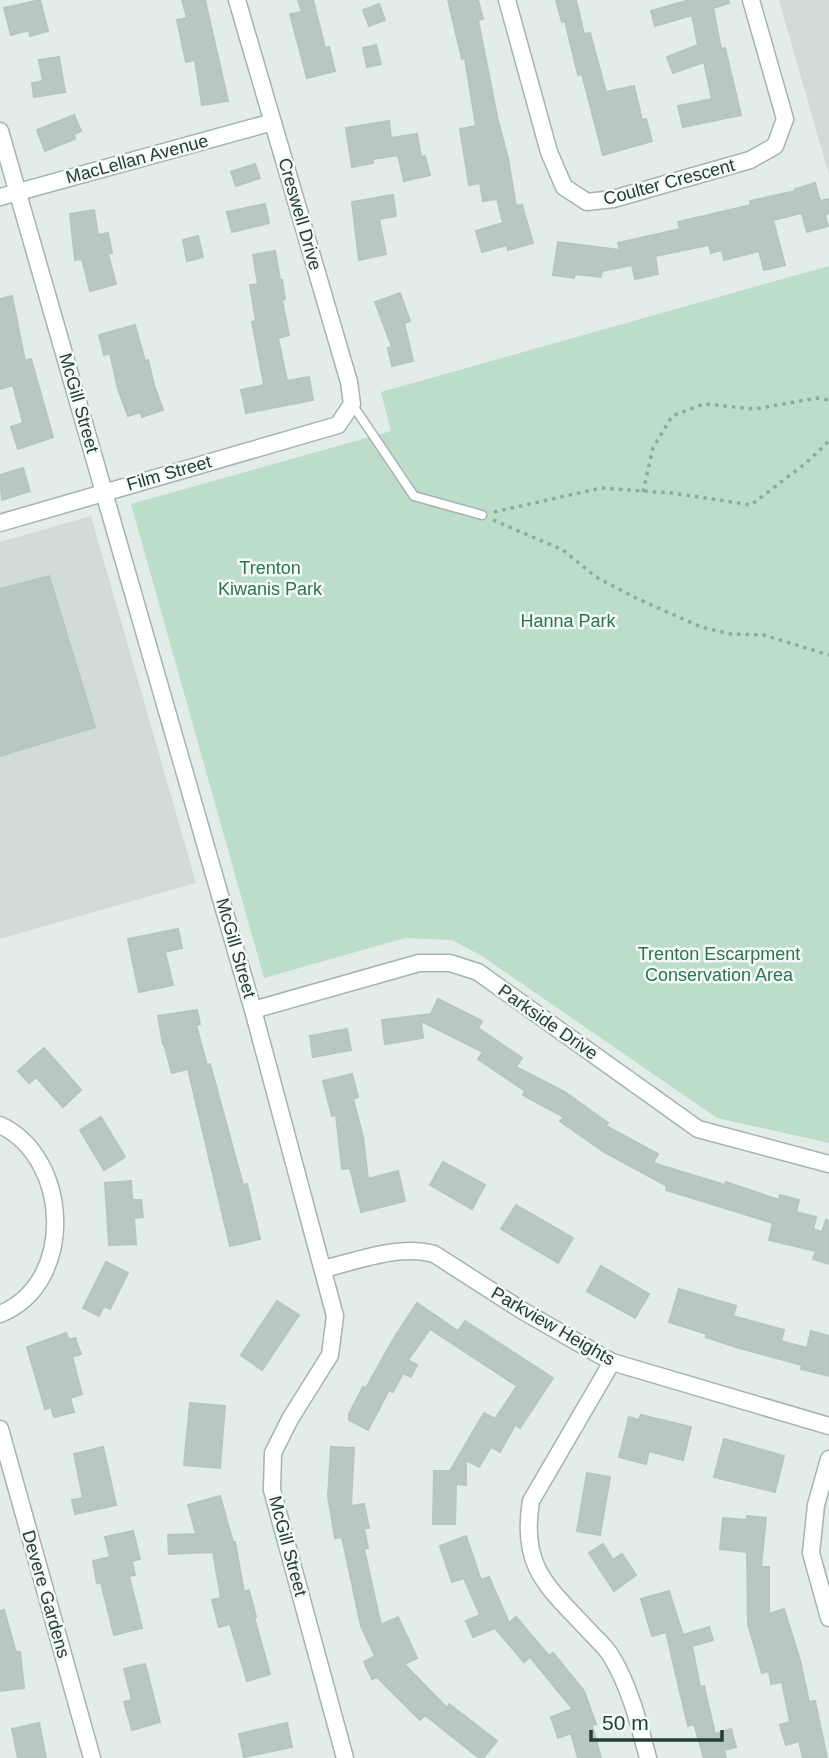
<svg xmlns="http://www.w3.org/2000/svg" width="829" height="1758" font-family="Helvetica,sans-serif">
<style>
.built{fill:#d1dcd8}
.green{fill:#bcddc9}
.building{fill:#b8c7c2;stroke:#b5c6c1;stroke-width:2}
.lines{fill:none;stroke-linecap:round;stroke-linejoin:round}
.lane-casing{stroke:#a5b4b1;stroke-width:11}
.street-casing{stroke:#a5b4b1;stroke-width:19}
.path{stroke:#84afa7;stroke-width:3.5;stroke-dasharray:3.5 5;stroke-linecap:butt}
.lane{stroke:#fff;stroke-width:8}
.street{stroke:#fff;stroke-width:16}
.labels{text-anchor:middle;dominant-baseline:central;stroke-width:5;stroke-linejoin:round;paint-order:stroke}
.street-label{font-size:18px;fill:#233d39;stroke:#f3f9f6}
.park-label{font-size:18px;fill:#2e7352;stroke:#f3f9f6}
</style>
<rect width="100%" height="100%" fill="#e2ece9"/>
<g class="built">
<polygon points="779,0 829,0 829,175"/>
<polygon points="91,516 196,883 0,939 0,542"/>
</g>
<polygon class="green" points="829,266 829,1143 717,1118 482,956 452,940 405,938 264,978 131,504 391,431 381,392"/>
<g class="building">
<polygon points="40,0 48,31 30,36 29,30 11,35 4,8"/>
<polygon points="182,0 205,0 228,101 202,105 195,60 186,62 177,20 187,18"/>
<polygon points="298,0 313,0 325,48 329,47 335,71 307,78 290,14 302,12"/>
<polygon points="448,0 478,0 483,19 478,20 498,121 508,158 516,206 522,205 533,243 508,250 507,245 482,252 476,231 503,223 497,199 483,201 480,183 469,185 460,129 476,126 465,58 462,59"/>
<polygon points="556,0 576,0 584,34 590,33 606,92 634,86 642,120 646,119 652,141 603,155 582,74 578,75 565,21 562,22"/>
<polygon points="689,0 728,0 729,3 713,8 721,49 725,48 741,115 683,127 678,106 712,99 704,62 673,73 667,57 698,45 692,15 655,26 651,11"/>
<polygon points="379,4 385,20 369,26 363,10"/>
<polygon points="376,45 381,64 367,67 363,48"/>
<polygon points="59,57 65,92 34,97 32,83 43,81 39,60"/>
<polygon points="74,115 81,131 74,134 75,139 45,151 37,130"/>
<polygon points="389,121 391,138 417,134 421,157 425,156 430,175 404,181 398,155 373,159 373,163 352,167 346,128"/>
<polygon points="255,164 260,178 236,186 231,172"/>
<polygon points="815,183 820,201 829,199 829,213 825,215 828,226 807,232 802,213 773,220 785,265 764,270 759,251 724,260 722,250 711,253 709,245 655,256 658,274 635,279 632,265 602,271 601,277 575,274 574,278 553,275 558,242 620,250 618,243 680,229 678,222 751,205 750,201 796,191 795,189"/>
<polygon points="393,195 396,216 379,219 386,254 359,260 352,202"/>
<polygon points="265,204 269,223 232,232 227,212"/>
<polygon points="94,210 98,235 108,233 112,253 108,254 116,284 90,291 82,259 75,260 70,214"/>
<polygon points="198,236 203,257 187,261 183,240"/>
<polygon points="275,251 280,280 282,280 285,299 282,300 289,335 278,338 287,381 309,377 313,400 246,413 241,390 264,385 252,322 256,321 250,285 258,284 253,255"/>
<polygon points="400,293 410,321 404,323 413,361 392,366 388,348 392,347 375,302"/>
<polygon points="12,296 25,361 31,359 53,437 18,449 11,427 23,423 13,385 0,389 0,299"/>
<polygon points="135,325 145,361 148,360 154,385 163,410 142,417 141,412 128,416 118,389 110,353 104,355 99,335"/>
<polygon points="23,468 30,491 2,500 0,475"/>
<polygon points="49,576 95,727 0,756 0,589"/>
<polygon points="178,929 182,948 165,952 173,985 139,992 128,939"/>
<polygon points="438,999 482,1021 478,1028 522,1058 516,1067 565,1092 608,1123 606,1126 658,1154 653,1163 725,1185 726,1182 779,1200 780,1195 799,1200 796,1212 816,1217 813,1229 822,1232 826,1220 829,1221 829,1264 813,1259 816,1251 769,1240 773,1223 666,1190 667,1186 604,1152 560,1121 564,1117 523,1095 525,1091 478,1059 483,1052 421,1021 423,1038 385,1044 382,1020 431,1014"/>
<polygon points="197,1010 200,1024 196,1025 207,1065 210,1064 243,1185 247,1184 260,1239 230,1246 188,1069 172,1073 164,1044 163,1044 158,1016"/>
<polygon points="347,1029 351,1050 313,1057 310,1036"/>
<polygon points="44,1048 81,1090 63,1107 36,1077 29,1083 18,1071"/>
<polygon points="352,1074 358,1097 353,1099 363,1137 368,1179 398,1171 405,1201 361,1212 350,1168 342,1169 336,1115 332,1116 323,1081"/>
<polygon points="101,1117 125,1157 104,1170 80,1130"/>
<polygon points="443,1162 485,1185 472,1209 430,1185"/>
<polygon points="131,1181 132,1200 141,1200 143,1217 134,1218 136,1244 109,1245 105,1183"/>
<polygon points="516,1205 573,1238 558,1263 501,1229"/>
<polygon points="106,1262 128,1273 110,1309 104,1306 99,1316 83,1308"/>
<polygon points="601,1266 649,1294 635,1318 587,1291"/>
<polygon points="679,1289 736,1306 733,1316 784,1330 781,1341 807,1348 811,1331 829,1336 829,1376 801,1369 802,1365 739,1348 706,1337 707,1334 669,1322"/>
<polygon points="277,1301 299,1315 262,1370 241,1355"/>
<polygon points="417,1303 458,1331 465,1321 553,1378 520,1428 515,1425 500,1452 491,1447 479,1467 466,1460 466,1485 456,1484 455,1524 433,1524 434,1471 450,1471 484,1413 495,1419 517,1386 430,1329 408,1360 417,1365 411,1377 403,1373 393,1392 389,1390 368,1430 349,1420 349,1414 363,1387 366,1388 394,1338"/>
<polygon points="66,1333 69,1340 75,1338 81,1354 72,1357 82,1394 70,1398 74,1412 54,1417 51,1407 45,1409 27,1347"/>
<polygon points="190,1403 225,1406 220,1468 184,1465"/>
<polygon points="641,1415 691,1427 683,1460 649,1451 646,1464 619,1457 629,1417 639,1420"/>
<polygon points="724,1439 784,1456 775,1492 714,1477"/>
<polygon points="103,1447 116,1505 75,1514 72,1500 83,1498 74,1454"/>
<polygon points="331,1447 354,1448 351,1506 364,1504 369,1528 364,1528 368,1548 364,1549 381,1625 398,1617 417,1658 404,1664 447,1708 449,1704 497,1741 483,1758 479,1758 425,1715 420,1720 377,1677 372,1679 364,1662 375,1656 361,1626 342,1537 335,1538 328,1496"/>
<polygon points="587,1473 610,1477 600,1535 577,1531"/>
<polygon points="220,1496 233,1542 235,1542 244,1592 249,1590 256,1617 254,1617 270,1674 247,1681 230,1624 219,1627 212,1600 221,1598 213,1552 169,1554 168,1535 196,1534 188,1505"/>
<polygon points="747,1516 766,1518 761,1567 769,1567 769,1614 784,1609 800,1660 809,1702 815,1701 827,1758 803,1758 799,1741 786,1745 780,1725 790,1722 782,1682 771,1684 769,1671 762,1673 748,1624 747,1552 720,1549 723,1518 747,1520"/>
<polygon points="133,1531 140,1559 132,1561 135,1575 129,1576 142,1628 114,1635 101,1583 97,1583 93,1561 110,1557 105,1537"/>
<polygon points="466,1536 481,1580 489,1577 509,1623 516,1617 549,1656 553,1653 584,1691 596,1724 592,1725 601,1758 578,1758 571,1733 558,1738 551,1717 573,1709 530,1657 524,1662 495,1628 473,1637 466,1621 480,1615 464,1578 452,1582 440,1546"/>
<polygon points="603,1544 613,1560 622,1554 636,1575 614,1591 589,1553"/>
<polygon points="669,1591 683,1635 709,1627 713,1640 692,1646 700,1687 704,1686 715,1734 731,1729 736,1747 724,1750 726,1758 704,1758 694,1724 688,1726 666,1632 652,1636 641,1599"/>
<polygon points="4,1610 16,1652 20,1652 24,1688 0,1691 0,1611"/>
<polygon points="145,1664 160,1722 132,1730 124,1702 132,1700 124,1669"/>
<polygon points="39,1723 46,1758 18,1758 12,1729"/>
<polygon points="287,1723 292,1747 244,1757 239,1734"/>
</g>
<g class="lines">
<defs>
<polyline id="lane" points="352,404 414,496 482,515"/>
<g id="street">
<polyline points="507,0 549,152 564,187 587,202 613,199 750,160 775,146 785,119 751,0"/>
<polyline points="0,131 253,1010 335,1316 330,1355 290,1419 273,1453 272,1490 345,1758"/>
<polyline points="0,197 273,122"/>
<polyline points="0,523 338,425 352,404 349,382 237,0"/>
<polyline points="253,1010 419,963 450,963 478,972 698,1129 829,1164"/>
<path d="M0,1125C71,1158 76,1284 0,1314"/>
<path d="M323,1269C357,1261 399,1244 434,1254L523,1311L612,1362L829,1426"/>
<path d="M612,1362L531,1501C520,1568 548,1587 590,1632C597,1640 606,1647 611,1656C630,1687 639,1724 648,1758"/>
<polyline points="0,1429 92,1758"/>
<polyline points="829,1459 816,1505 811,1553 829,1618"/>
</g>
</defs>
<use href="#lane" class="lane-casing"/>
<use href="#street" class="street-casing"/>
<g class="path">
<polyline points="643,492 653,448 672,416 704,404 755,409 817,398 829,400"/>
<polyline points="494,512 601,488 672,493 751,505 806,463 829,441"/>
<polyline points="493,520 563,550 596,577 634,597 701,627 731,634 764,635 829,655"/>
</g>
<use href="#lane" class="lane"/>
<use href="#street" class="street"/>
</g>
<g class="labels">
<g class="street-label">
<text transform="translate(137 159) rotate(-15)">MacLellan Avenue</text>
<text transform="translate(669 182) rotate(-15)">Coulter Crescent</text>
<text transform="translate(300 214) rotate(74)">Creswell Drive</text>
<text transform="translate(79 403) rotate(74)">McGill Street</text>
<text transform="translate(169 473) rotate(-16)">Film Street</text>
<text transform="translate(236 948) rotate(74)">McGill Street</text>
<text transform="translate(548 1022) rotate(35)">Parkside Drive</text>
<text transform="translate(553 1326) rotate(30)">Parkview Heights</text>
<text transform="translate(288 1546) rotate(75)">McGill Street</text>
<text transform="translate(46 1594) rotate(74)">Devere Gardens</text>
</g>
<g class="park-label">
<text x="270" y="568">Trenton<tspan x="270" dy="21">Kiwanis Park</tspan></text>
<text x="568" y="621">Hanna Park</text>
<text x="719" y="954">Trenton Escarpment<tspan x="719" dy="21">Conservation Area</tspan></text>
</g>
</g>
<path d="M591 1730v10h131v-10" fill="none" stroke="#233d39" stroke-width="3.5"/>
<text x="602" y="1730" font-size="21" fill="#233d39" stroke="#f3f9f6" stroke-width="5" paint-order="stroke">50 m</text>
</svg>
